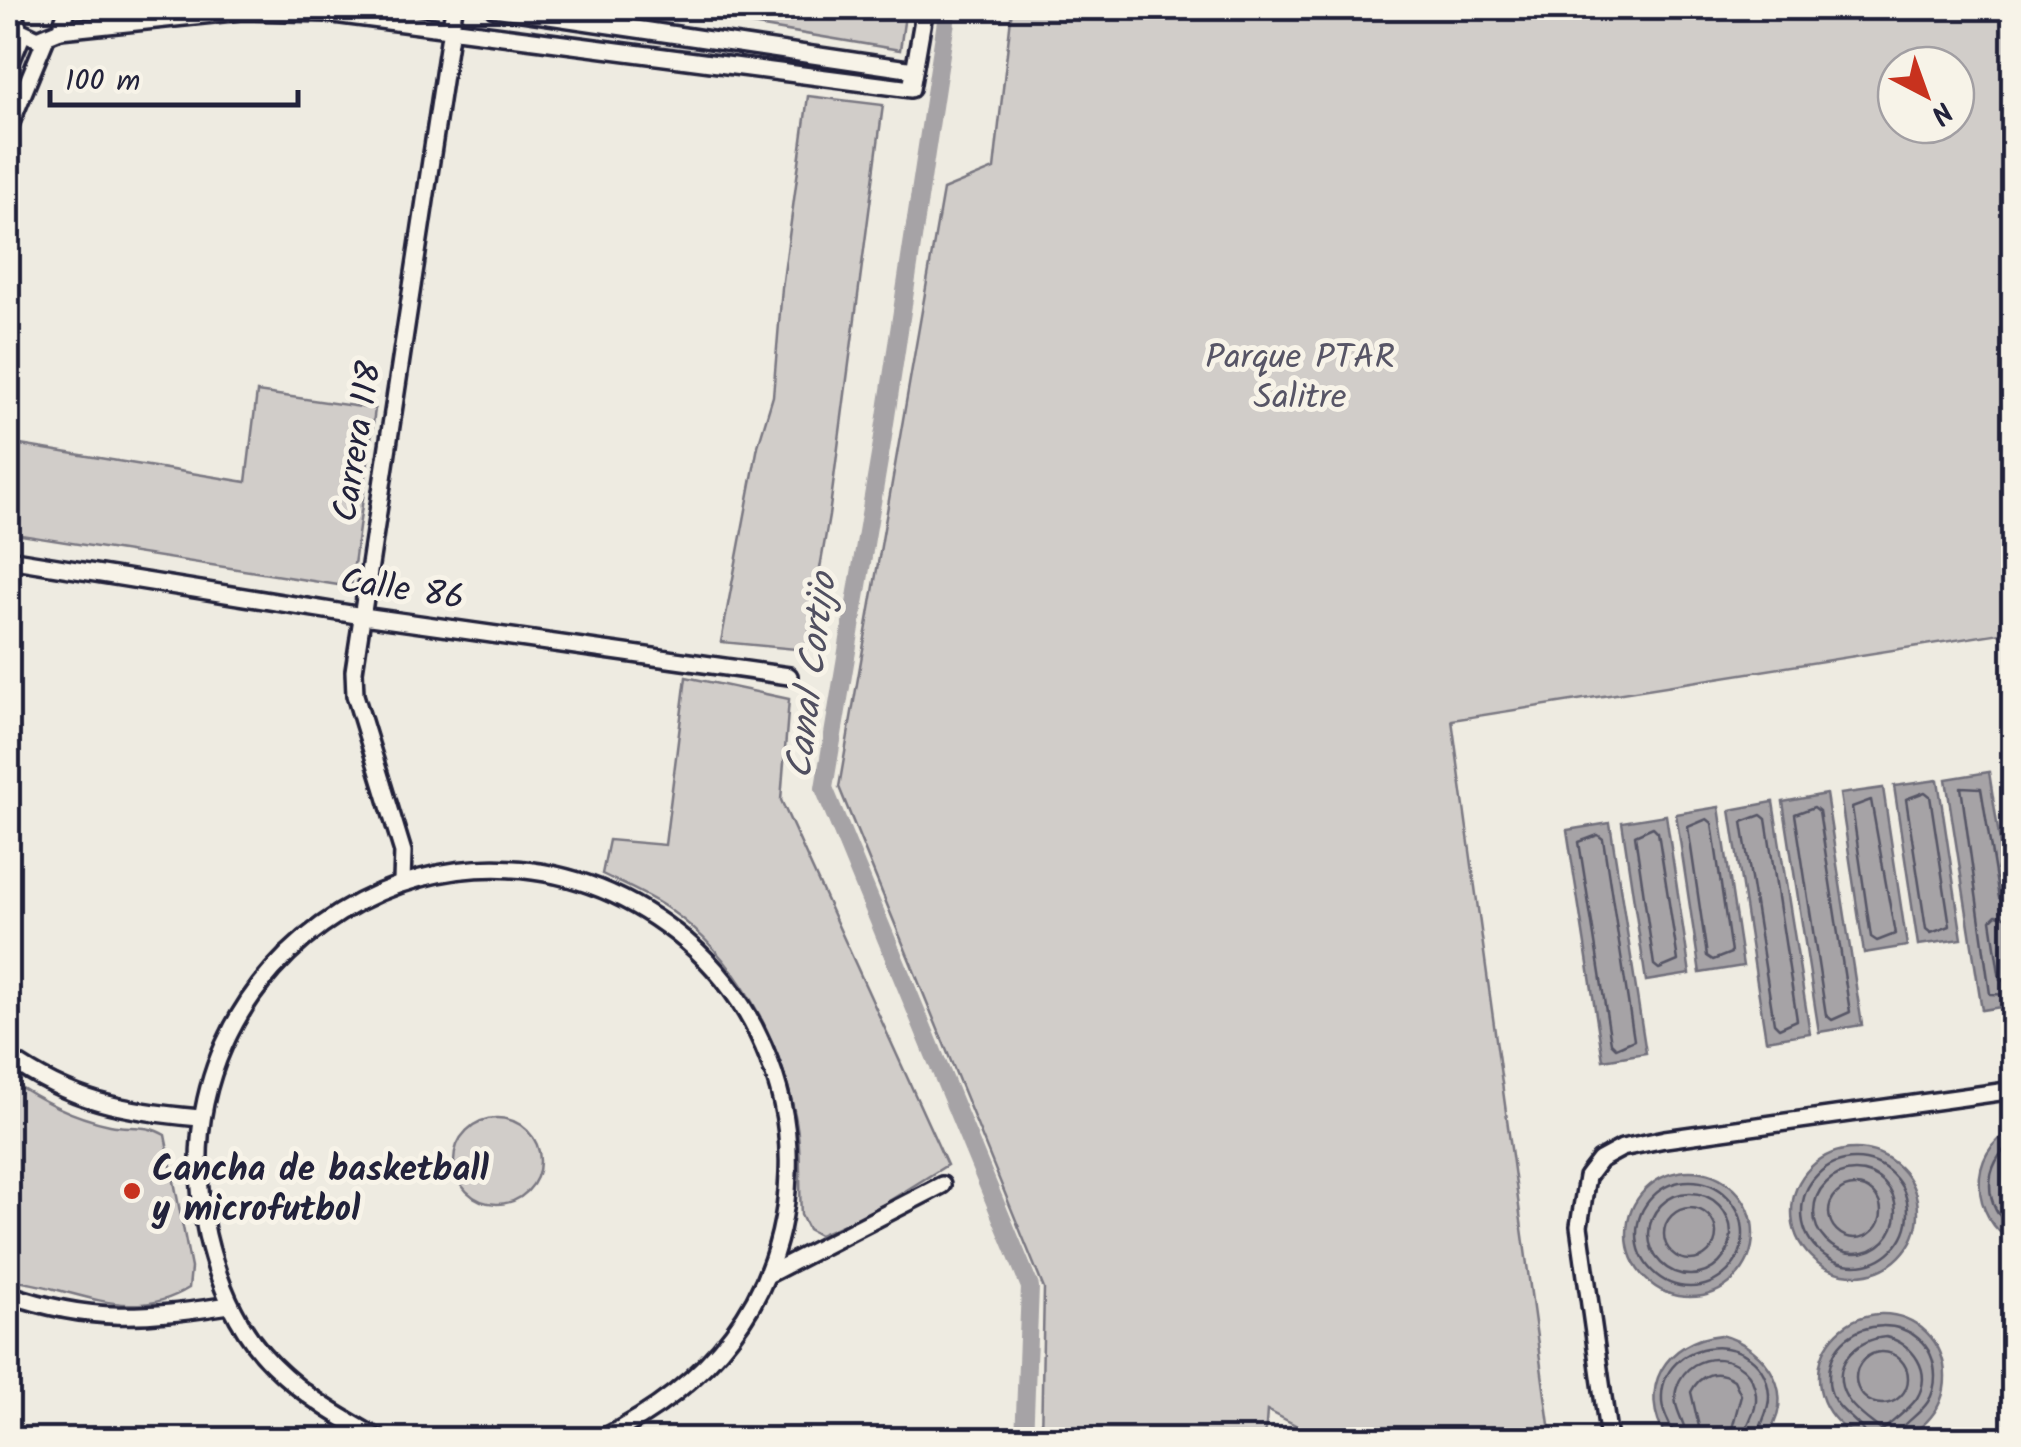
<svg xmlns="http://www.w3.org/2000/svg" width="2021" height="1447" font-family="Kalam,sans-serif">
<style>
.green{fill:#d1cdc9;stroke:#7a7882;stroke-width:2.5;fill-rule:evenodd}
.water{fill:#a6a3a6;stroke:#716f7b;stroke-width:2.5}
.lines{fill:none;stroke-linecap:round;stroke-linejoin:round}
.shore{stroke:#575666;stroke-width:2.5}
.canal{stroke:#a6a3a6;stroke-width:18}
.minor-casing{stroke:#22223b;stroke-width:22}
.minor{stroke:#f7f3e8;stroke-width:15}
.poi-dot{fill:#c8321e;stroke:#f7f3e8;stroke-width:4}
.labels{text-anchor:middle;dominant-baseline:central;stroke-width:10;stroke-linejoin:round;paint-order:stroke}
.park-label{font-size:35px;fill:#575566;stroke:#f7f3e8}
.street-label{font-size:35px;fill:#22223b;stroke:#f7f3e8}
.poi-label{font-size:35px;font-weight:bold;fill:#22223b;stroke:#f7f3e8;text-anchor:start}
.water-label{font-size:38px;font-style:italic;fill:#504f60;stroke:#f7f3e8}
</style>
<rect width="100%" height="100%" fill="#eeebe1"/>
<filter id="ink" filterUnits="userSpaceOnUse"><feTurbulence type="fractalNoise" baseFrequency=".01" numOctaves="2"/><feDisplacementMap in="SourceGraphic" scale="20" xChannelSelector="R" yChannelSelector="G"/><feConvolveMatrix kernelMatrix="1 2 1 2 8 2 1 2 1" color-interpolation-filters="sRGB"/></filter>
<g filter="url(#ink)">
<g class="green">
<polygon points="730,8 906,8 900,50 728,21"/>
<path d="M1012,8H2013V631L1452,720L1551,1439H1322L1267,1410L1265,1439H1041L1044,1289L839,787L943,190L994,169ZM1896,65H1956V125H1896Z"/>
<polygon points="808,96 883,105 829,516 806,650 721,642 758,446 773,396 782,288"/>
<polygon points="257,392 375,409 351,587 8,533 8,443 246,482"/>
<path d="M686,677L789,699L781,800L947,1165L868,1214L819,1235L808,1229L801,1215C799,1182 802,1148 795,1115C779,1037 736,956 670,910C649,895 624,885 602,874L609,840L665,845Z"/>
<path d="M8,1079C40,1100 72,1117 110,1125C130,1129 147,1124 165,1135L191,1268L189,1288C142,1317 102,1301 54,1289C38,1284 23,1283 8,1278Z"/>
<circle cx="497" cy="1161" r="43"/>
</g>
<g class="water">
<polygon points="1989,772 2013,926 2014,1005 1982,1010 1946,779"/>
<polygon points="1938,780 1962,939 1918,945 1894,786"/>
<polygon points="1883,788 1907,946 1864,953 1840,794"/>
<polygon points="1826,794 1862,1025 1819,1032 1783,802"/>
<polygon points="1773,802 1810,1033 1766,1040 1730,810"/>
<polygon points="1719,807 1743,966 1700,973 1676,814"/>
<polygon points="1666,815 1690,974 1646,981 1622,822"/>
<polygon points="1610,823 1646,1053 1603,1060 1567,830"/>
<path d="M2013,1130V1242C1971,1218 1966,1152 2013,1130Z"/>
<circle cx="1855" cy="1212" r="63"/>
<circle cx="1690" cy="1234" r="63"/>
<circle cx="1882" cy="1377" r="63"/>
<path d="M1721,1335C1768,1347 1800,1397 1764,1439H1667C1636,1389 1665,1340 1721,1335Z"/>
</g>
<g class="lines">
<g class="shore">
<polygon points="1925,792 1930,796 1950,926 1931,933 1926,929 1906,799"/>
<polygon points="1871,800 1895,934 1877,941 1871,937 1852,807"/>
<polygon points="1814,807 1819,811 1850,1012 1832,1020 1826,1015 1795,814"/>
<polygon points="1761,815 1766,819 1797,1020 1779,1028 1774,1023 1742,822"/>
<polygon points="1707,819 1712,823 1731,953 1713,960 1707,956 1688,827"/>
<polygon points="1653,827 1658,832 1678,961 1659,969 1654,965 1635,835"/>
<polygon points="1598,835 1603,839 1634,1040 1616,1048 1611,1043 1579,842"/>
<polyline points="2014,906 1999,898 1981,788 1961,787 1990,994 2014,995"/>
<polyline points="2014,919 1996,915 1991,920 2000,980 2014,983"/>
<path d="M2014,1140C1982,1167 1982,1204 2014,1231"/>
<circle cx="1855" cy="1212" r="53"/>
<circle cx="1855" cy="1212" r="41"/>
<circle cx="1690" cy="1234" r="53"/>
<circle cx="1855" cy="1212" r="26"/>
<circle cx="1690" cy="1234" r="41"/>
<circle cx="1690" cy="1234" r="26"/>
<path d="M1886,1337C1913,1344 1933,1371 1917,1398C1909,1410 1891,1422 1882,1431C1872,1422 1854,1411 1847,1398C1828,1367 1855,1339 1886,1337Z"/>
<circle cx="1882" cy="1378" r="26"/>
<path d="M1675,1440C1673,1426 1663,1416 1662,1402C1658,1335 1764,1326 1769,1395C1770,1412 1759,1424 1757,1440"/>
<path d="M1687,1440C1686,1420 1670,1407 1677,1387C1690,1346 1752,1351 1756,1395C1758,1412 1745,1423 1744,1440"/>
<path d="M1702,1440L1691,1392C1700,1374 1717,1368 1734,1380L1741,1395L1729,1440"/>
<path d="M1866,1440C1864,1417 1827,1413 1829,1376C1831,1310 1934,1309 1935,1376C1935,1415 1900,1417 1897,1440"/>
</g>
<polyline class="canal" points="948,8 882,443 824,788 1030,1287 1024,1440"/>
<defs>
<g id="minor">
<polyline points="12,8 19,30 38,39 60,30 68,8"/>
<polyline points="494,8 914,70"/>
<polyline points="60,30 242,11 326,13 911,89 925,8"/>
<polyline points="8,69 23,33"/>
<polyline points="8,130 46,38"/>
<polyline points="8,559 363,616 789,676"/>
<polyline points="402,881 403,852 355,695 354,671 454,8"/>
<path d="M8,1057C72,1102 123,1111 200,1118"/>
<polyline points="767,1275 942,1185"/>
<path d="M8,1294C91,1323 145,1318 230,1305"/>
<path d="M381,1440C342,1418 305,1397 273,1365C238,1331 218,1282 207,1235C144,955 465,754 686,941C752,997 792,1087 788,1174C784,1300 707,1387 599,1440"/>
<polyline points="1609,1440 1579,1226 1587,1177 1600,1160 1622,1148 1665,1139 2014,1090"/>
</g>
</defs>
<use href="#minor" class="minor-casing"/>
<use href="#minor" class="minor"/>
</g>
</g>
<circle class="poi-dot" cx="132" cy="1191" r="10"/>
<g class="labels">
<g class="park-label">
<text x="1300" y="359">Parque PTAR<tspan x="1300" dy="40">Salitre</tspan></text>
</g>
<g class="street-label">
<text transform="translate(359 442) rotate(-81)">Carrera 118</text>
<text transform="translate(402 591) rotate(8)">Calle 86</text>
</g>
<g class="poi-label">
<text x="152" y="1171">Cancha de basketball<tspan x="152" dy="40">y microfutbol</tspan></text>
</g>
<g class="water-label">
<text transform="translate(813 676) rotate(-83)">Canal Cortijo</text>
</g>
</g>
<rect width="2021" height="1447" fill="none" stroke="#f7f3e8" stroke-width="40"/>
<rect x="20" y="20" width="1981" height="1407" fill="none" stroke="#22223b" stroke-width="4" filter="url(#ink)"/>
<g transform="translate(1926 95) rotate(139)"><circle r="48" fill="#f7f3e8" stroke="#a29fa3" stroke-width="2.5"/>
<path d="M0-8L18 38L0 25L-18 38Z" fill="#c8321e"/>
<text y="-15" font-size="28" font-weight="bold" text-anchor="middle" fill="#22223b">N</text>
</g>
<path d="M50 90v15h248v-15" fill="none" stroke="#22223b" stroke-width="5"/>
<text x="65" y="90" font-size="30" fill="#22223b" stroke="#f7f3e8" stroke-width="8" paint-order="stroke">100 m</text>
</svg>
